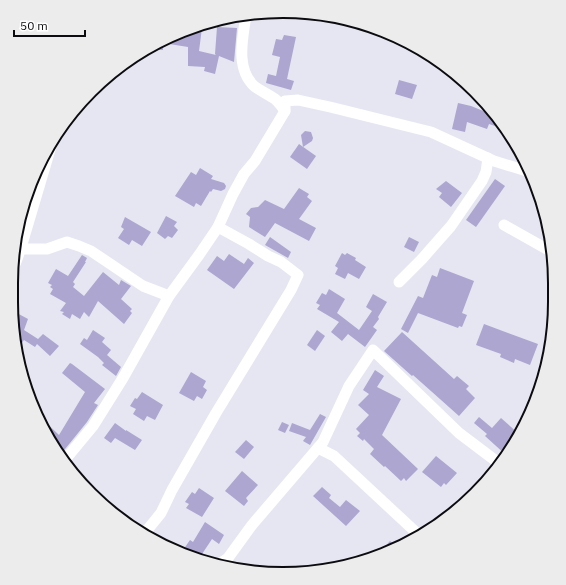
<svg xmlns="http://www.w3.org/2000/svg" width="566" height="585" font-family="'IBM Plex Sans',sans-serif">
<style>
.building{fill:#aca6d0}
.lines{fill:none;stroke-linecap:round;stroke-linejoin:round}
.minor{stroke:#fff;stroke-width:11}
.tertiary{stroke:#fff;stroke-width:14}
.rim{fill:none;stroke:#0c0c10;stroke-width:2}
</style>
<rect width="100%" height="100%" fill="#e5e6f1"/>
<g class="building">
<polygon points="195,27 202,28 199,51 216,55 215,54 217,27 237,28 234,62 219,56 215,74 204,71 205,67 188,66 188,47 163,43 163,50 145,50 162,39"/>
<polygon points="284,35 296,37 287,79 294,81 291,90 266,83 268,74 276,76 280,57 272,55 276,39 282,40"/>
<polygon points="399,80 417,85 412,99 395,94"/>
<polygon points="458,103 471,106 498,117 507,130 489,124 487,129 467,122 465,132 452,129"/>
<polygon points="305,131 311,132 313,138 312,141 303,147 301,135"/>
<polygon points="299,144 316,156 307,169 290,157"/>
<polygon points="200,168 213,176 211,179 224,183 226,186 225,189 221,191 213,189 211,192 210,191 201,206 196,203 194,207 175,196 191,172 196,175"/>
<polygon points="495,179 505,186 476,227 466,220"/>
<polygon points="446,181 462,193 451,207 439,197 442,193 436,189"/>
<polygon points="299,188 309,194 307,197 312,201 299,219 316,228 309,241 275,223 265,237 249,227 250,217 246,214 251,208 258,207 265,200 284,209"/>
<polygon points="166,216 177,222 174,226 178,230 172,238 168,236 165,239 157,233"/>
<polygon points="125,217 151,232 142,246 132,240 129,245 118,238 124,229 121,227"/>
<polygon points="270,237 291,252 288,258 265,245"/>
<polygon points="409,237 419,242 414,252 404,247"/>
<polygon points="342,253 345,255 347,253 356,258 355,260 366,267 359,279 348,273 345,279 335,274 338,268 335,266"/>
<polygon points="229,254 244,264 248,258 254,263 234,289 207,270 217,256 224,261"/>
<polygon points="82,255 87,258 85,262 86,262 73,282 75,284 73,287 84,296 103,272 119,285 121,280 131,286 121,299 132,309 130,311 132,313 124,324 98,301 89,317 84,312 80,319 72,314 70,319 62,314 64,312 60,311 66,303 50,294 53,289 50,287 52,285 48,283 56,269 68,276"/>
<polygon points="440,268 474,281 462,313 467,315 462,327 459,326 458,328 418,313 408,333 401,329 418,296 423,298 432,275 437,277"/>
<polygon points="329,289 345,299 337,313 359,330 372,311 366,307 373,294 387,302 378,317 379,319 373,327 377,330 365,347 348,334 342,341 331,332 339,322 317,309 320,305 316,303 322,293 326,295"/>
<polygon points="15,312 28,319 24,330 38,339 43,334 59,346 50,356 37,344 35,347 24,340 16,351"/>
<polygon points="484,324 538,344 530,365 515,359 514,363 500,357 501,354 476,345"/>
<polygon points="93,330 105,338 102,342 111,350 107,355 121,367 116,376 102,365 104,363 98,357 80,344 84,338 87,340"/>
<polygon points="317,330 325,336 315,351 307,345"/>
<polygon points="402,332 454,379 457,376 469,386 466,389 475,398 459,416 413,375 412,376 384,351"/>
<polygon points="70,363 72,364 105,389 94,403 98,405 87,422 61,454 54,448 37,416 38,415 59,435 85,392 62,373"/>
<polygon points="375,370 384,376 377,387 401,399 382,435 418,469 406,481 404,478 401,481 385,466 384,467 370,454 374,449 364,439 363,441 357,436 360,433 356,429 369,415 358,405 369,394 363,390"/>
<polygon points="191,372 206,381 203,387 207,390 202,399 197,396 194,401 179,393"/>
<polygon points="142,392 163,405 155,420 147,416 144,421 133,414 136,409 130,406 135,398 137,399"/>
<polygon points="320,414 326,417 310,445 303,441 306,437 289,431 292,423 310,430"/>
<polygon points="479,417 492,428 501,418 520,435 506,455 485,436 487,434 474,423"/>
<polygon points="282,422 289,425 285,433 278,430"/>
<polygon points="115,423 126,431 126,430 142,440 135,450 115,438 111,443 104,438"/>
<polygon points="246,440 254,447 244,459 235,452"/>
<polygon points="436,456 457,473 446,485 444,483 441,487 422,472"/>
<polygon points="242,471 258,485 246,498 248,501 244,506 225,491"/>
<polygon points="322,487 331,495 329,498 340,507 346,500 360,511 346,526 313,496"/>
<polygon points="199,488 214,498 202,517 186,508 189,504 185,502 192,492 195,494"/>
<polygon points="205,522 224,535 219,544 212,539 202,554 212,561 211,563 195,559 181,553 190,540 193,542"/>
<polygon points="390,541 398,548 377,556"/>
</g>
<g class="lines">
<g class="minor">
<path d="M246,15C243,37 235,68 254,86C260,91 268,94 275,99C279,102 282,107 285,111"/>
<polyline points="504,225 552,252"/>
<polyline points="19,249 47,249 67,242 79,246 91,251 143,286 169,296"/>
<polyline points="399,282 422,259 451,226 482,181 486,172 488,158"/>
<polyline points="318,448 334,456 420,536"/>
<polyline points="64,461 93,426 123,378 169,296 199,255 218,227 233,194 244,174 255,161 285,111 285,101 298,100 330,107 431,132 494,161 530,172"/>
<polyline points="142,534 148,529 161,513 172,490 216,413 291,290 298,275 281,262 268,256 249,244 218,227"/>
<polyline points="218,565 228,558 252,525 323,442 349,386 373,350 459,433 500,464"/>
</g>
<polyline class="tertiary" points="14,263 19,249 51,141"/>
</g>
<path d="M0 0H566V585H0ZM283 18H283A265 265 0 0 1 548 283V302A265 265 0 0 1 283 567H283A265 265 0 0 1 18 302V283A265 265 0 0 1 283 18Z" fill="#ececec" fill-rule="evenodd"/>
<path class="rim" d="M283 18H283A265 265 0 0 1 548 283V302A265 265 0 0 1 283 567H283A265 265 0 0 1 18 302V283A265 265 0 0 1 283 18Z"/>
<path d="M14 30v6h71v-6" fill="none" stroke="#0c0c10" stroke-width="2"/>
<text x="20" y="30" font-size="12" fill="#0c0c10" stroke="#ffffff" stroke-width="3" paint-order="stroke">50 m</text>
</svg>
